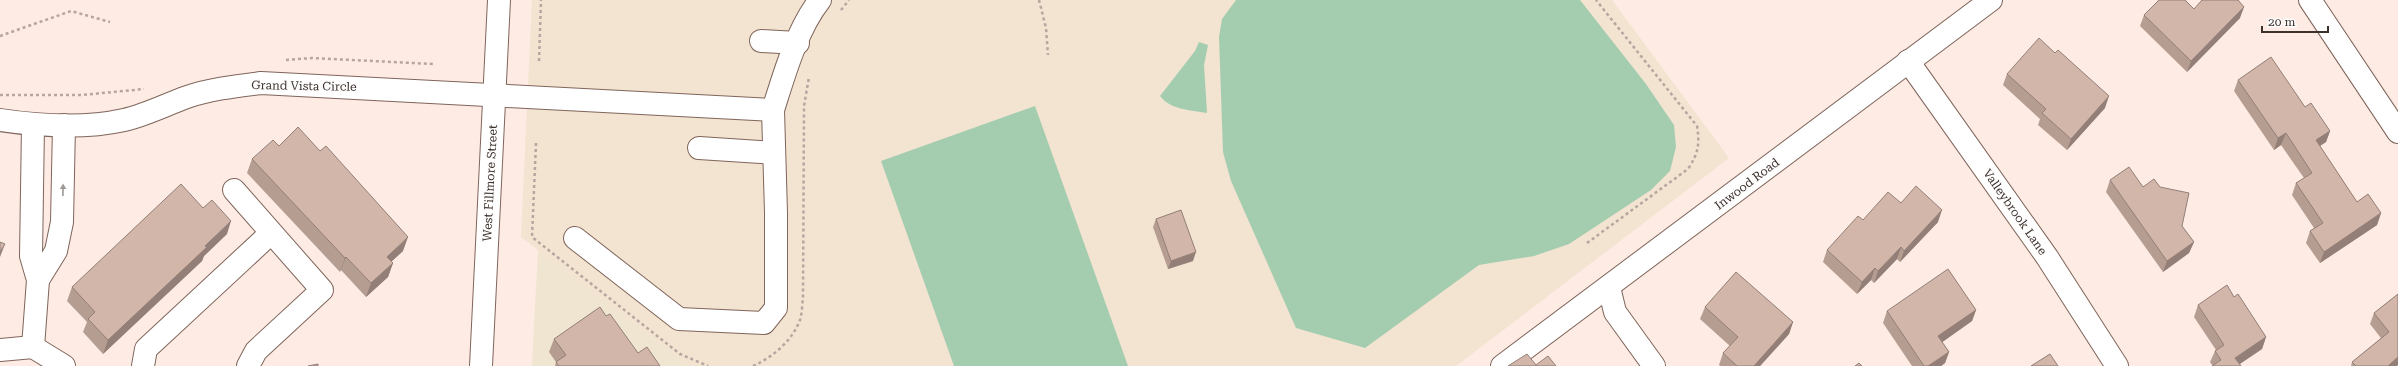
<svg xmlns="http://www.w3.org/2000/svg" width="2398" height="366" font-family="'Roboto Serif',serif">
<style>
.commercial{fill:#efe5d0}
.education{fill:#f3e3d1}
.grass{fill:#a4cdb0}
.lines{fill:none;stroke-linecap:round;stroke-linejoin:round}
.minor-casing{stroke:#7f655a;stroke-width:24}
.major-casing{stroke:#7f655a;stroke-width:24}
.path{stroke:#b5a69f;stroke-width:2.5;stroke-dasharray:3 3;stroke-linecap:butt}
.minor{stroke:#fff;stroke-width:22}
.major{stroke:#fff;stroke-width:22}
.wall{fill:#b59d92}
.shaded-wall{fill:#937f77}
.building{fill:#d2b6aa;stroke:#937f77}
.oneway{fill:#9e9896}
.labels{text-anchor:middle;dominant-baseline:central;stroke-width:4;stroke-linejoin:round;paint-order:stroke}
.street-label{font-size:12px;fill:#3d312c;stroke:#fdfdfd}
</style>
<rect width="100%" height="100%" fill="#fdebe4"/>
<polygon class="commercial" points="538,250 690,366 532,366"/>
<polygon class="education" points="532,0 1612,0 1729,158 1456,366 690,366 521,237"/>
<g class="grass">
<polygon points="1236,0 1580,0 1646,84 1674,125 1676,147 1670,171 1651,190 1569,244 1534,256 1479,265 1365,348 1296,328 1231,181 1223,152 1219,37 1222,19"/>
<path d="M1199,42L1208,45L1204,65L1207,113C1190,110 1171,110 1160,96L1195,51Z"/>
<polygon points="1035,106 1128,366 954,366 881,161"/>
</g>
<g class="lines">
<defs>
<g id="minor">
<polyline points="2310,0 2398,132"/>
<polyline points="761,41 798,43"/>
<polyline points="1908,61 2047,257 2117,366"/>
<path d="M0,120C40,126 84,129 124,120C146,115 165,105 187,97C210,89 237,86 261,83L773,110C784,75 797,29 820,0"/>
<polyline points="699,148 774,153"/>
<polyline points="234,190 322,290 256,351 248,366"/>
<polyline points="575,238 679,319 764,323 776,308 776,213 773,110"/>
<polyline points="38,280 56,251 62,222 64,125"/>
<polyline points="1609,287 1615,312 1654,366"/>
<polyline points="33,347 38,280 31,256 33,125"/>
<polyline points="0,350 33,347 64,366"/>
<polyline points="143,366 146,349 271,233"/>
<polyline points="1502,366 1991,0"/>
</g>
<polyline id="major" points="481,366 499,0"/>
</defs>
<use href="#minor" class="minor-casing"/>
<use href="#major" class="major-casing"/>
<g class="path">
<polyline points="1039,0 1046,28 1048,55"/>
<polyline points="841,10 849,0"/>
<polyline points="0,36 71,11 110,22"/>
<polyline points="286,60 312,58 433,64"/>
<polyline points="539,61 541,0"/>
<polyline points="0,95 82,95 144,89"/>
<polyline points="536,143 532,237 680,354 708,366"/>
<path d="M1587,243L1688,169C1698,154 1700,145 1697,126L1596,0"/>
<path d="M753,366C773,357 792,341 800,320C802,314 802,305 803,298L804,106L809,77"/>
</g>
<use href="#minor" class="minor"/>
<use href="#major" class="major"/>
</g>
<g class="wall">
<polygon points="2194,9 2240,18 2187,72 2140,26 2144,15"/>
<polygon points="2007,74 2105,108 2067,150 2038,125 2040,119 2003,85"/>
<polygon points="2238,80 2305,107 2330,131 2326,142 2320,146 2357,202 2381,213 2377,225 2320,263 2306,243 2310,231 2314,228 2292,195 2296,183 2304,178 2281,145 2274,150 2234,91"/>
<polygon points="279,146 403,251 391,262 393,263 388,277 366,297 341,270 340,272 247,173 252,159"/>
<polygon points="2110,180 2143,187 2182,226 2194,242 2189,253 2163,272 2106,192"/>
<polygon points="1901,203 1938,222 1900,262 1897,259 1874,283 1871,280 1857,294 1823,262 1827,250 1863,220"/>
<polygon points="1156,219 1193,261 1168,269 1153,227"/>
<polygon points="227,234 204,256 202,261 103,354 83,332 87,322 67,301 72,287"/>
<polygon points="2398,294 2397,366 2351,366 2352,362 2381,338 2370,324 2374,313"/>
<polygon points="2234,297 2266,337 2262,349 2239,364 2212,365 2210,362 2215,351 2216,350 2194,317 2198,305"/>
<polygon points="1705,307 1793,322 1789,334 1760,366 1720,366 1719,365 1723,353 1730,346 1700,319"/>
<polygon points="1976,310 1972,321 1942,342 1949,352 1945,363 1941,366 1912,366 1883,323 1887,311"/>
<polygon points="606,316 638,353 660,366 555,366 556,362 549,352 554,339"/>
</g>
<g class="shaded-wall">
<polygon points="2244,7 2240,18 2187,72 2191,61"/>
<polygon points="2109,96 2105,108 2067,150 2071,139"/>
<polygon points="2330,131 2326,142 2312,151 2316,140"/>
<polygon points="2286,133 2281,145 2274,150 2278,138"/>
<polygon points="1942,210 1938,222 1900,262 1904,251"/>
<polygon points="2381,213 2377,225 2320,263 2324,252"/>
<polygon points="231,221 227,234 204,256 202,261 103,354 108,340 205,246"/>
<polygon points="408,237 403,251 382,270 387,257"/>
<polygon points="2194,242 2189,253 2163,272 2167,261"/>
<polygon points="5,244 0,257 0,252"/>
<polygon points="1901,247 1897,259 1874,283 1878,271"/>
<polygon points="1196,252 1193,261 1168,269 1171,261"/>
<polygon points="346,257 341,270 340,272 345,258"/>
<polygon points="393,263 388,277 366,297 371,283"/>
<polygon points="1875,268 1871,280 1857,294 1862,282"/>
<polygon points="1976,310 1972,321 1934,348 1938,336"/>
<polygon points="1793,322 1789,334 1760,366 1754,366"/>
<polygon points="2266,337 2262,349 2237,366 2235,358"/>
<polygon points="1949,352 1945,363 1941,366 1928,366"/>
<polygon points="2398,357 2398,365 2397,366 2388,366"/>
</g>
<g class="building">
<polygon points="2159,0 2185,0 2194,9 2202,0 2238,0 2244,7 2191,61 2144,15"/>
<polygon points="2039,38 2055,53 2058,50 2109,96 2071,139 2042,113 2046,109 2007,74"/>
<polygon points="2271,57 2305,107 2311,103 2330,131 2316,140 2357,202 2368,194 2381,213 2324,252 2310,231 2323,223 2296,183 2312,173 2286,133 2278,138 2238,80"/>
<polygon points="298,127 320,151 326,146 408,237 387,257 393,263 371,283 346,257 345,258 252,159 273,140 279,146"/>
<polygon points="2129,167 2143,187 2154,179 2160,187 2189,193 2182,226 2194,242 2167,261 2110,180"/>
<polygon points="181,184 203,208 212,200 231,221 205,246 207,247 108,340 88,319 95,312 72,287"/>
<polygon points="1916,186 1942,210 1904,251 1901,247 1878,271 1875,268 1862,282 1827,250 1858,216 1863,220 1888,192 1901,203"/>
<polygon points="1181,210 1196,252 1171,261 1156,219"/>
<polygon points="0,242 5,244 0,252"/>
<polygon points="1948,269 1976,310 1938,336 1949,352 1928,366 1924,366 1887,311"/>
<polygon points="1736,272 1793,322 1754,366 1737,366 1723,353 1738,337 1705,307"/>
<polygon points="2227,285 2234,297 2238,294 2266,337 2235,358 2241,366 2212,366 2221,360 2215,351 2224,345 2198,305"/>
<polygon points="2398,294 2398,357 2388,366 2356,366 2352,362 2389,332 2374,313"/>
<polygon points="600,307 606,316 610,314 638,353 647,347 660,366 559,366 556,362 566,355 554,339"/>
<polygon points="1527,354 1536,365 1548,356 1556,366 1508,366"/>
<polygon points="2050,354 2058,366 2031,366"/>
<polygon points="1859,363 1862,366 1855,366"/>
<polygon points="318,364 318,366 308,366"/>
</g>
<defs><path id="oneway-solid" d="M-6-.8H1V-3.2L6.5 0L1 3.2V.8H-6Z"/></defs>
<use class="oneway" href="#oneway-solid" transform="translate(63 190) rotate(-89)"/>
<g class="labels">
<g class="street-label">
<text transform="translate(304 86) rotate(1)">Grand Vista Circle</text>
<text transform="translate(490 183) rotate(-87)">West Fillmore Street</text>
<text transform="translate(1747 184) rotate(-37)">Inwood Road</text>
<text transform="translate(2015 212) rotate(55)">Valleybrook Lane</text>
</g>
</g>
<path d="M2262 26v6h66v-6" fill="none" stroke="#3d312c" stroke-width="2"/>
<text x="2268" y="26" font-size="12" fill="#3d312c" stroke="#fdfdfd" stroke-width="3" paint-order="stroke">20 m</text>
</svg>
